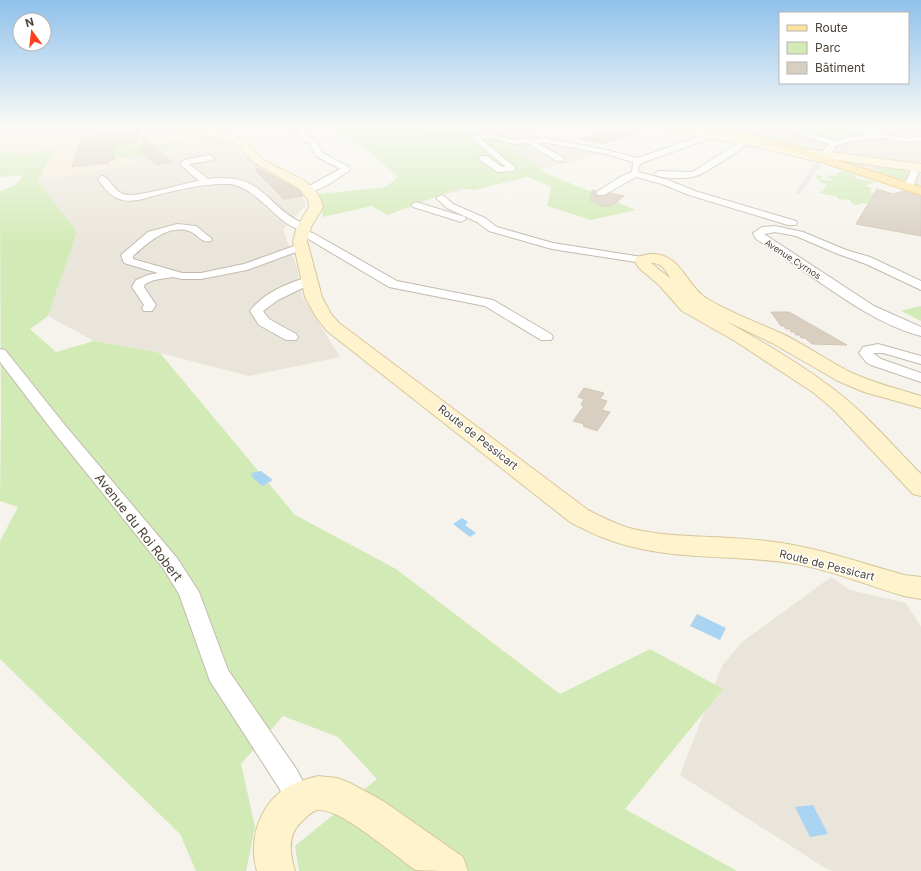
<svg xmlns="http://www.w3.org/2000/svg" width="921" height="871" font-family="Inter,sans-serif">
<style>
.residential{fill:#eae5da}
.commercial{fill:#f7ead8}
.education{fill:#efe8d6}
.green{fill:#d2eab5}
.parking{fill:#e5e3e0}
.water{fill:#a9d4f2}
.building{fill:#d8cfc1;stroke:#d3c7b4}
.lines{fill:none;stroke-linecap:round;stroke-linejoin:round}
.street-casing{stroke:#c2bbae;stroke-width:2}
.secondary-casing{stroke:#d6c79b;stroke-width:2}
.primary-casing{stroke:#e6c16a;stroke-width:2}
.street{fill:#fff;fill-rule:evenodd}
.secondary{fill:#fff3cd;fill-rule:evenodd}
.primary{fill:#ffe39c;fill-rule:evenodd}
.labels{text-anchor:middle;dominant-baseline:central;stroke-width:3;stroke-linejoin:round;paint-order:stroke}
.far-street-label{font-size:9px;fill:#4b4439;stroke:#fff}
.street-label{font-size:11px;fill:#4b4439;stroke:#fff}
.near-street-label{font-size:13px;fill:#4b4439;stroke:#fff}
</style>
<rect width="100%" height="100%" fill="#f6f3ec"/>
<g class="residential">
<polygon points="707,125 921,125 921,191"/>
<polygon points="506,128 551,138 575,141 601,149 598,150 604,153 416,202 381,192 415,163 437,141"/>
<polygon points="210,136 221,138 237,147 241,155 289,180 299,188 306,205 283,230 296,264 302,296 340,357 249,376 160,353 94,341 48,316 77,232 38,181 137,163 131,158 160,151 161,146"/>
<polygon points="831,577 850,590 906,603 921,627 921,871 834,871 825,868 680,775 722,666 742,642"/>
</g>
<polygon class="commercial" points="21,125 170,125 210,136 161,146 160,151 131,158 138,163 38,181 30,154 0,152 0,130"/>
<polygon class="education" points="841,125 898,125 921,131 921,136 901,138"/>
<g class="green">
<polygon points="328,125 385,125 394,129 445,130 490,134 550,175 636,210 591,220 547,206 551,187 528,177 474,190 459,188 388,215 372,206 323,217 319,194 386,187 398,177 371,153"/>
<polygon points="781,125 829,125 872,135 834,140"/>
<polygon points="192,140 161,146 160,151 131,158 99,156 98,142 146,145"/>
<path d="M54,149L38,181L77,232L48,316L30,329L56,352L94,341L160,353L295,515L396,569L560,694L650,649L723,689L625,809L737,871H299L295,846L377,779L338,737L283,716L241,764L255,827L246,871H196L180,834L0,659V541L18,507L0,501L1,423L0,191C8,188 19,185 22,176L18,175L0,177V152L30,154Z"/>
<polygon points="884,165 908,170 905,181 874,173 882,171 876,168"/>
<polygon points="842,171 856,175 855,178 876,182 865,186 872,188 870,192 874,193 867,204 861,203 859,205 852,204 853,203 850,202 850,200 837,199 838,197 819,193 823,191 827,184 818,182 820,180 815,178 817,175 823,176 821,179 831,181 832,179 827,178 829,175 835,176 838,172"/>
<polygon points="921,306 921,321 901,311"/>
</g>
<g class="parking">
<polygon points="288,125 305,125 315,142 300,142"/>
<polygon points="815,163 821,165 800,194 794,194"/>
</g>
<g class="water">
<polygon points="261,471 273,480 262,486 251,476 253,475 251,473"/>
<polygon points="462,518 468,522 465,525 476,533 470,537 453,524"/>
<polygon points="697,614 726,628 720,640 690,626"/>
<polygon points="813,805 828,834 810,837 795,807"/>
</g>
<g class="building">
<polygon points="121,125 138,125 137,127 139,127 137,143 115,144 114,160 109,161 109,163 72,167 81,138 97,136 99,128 120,127"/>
<polygon points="620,125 644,125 648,128 603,144 581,139"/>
<polygon points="141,136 172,162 156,165 142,153"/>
<polygon points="257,168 297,189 303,196 284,199 255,170"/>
<polygon points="877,189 893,194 904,191 921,196 921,236 856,224"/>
<polygon points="592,190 596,191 594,193 598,196 605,196 610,193 624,196 613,205 604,207 590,200"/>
<polygon points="771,312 789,312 847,345 812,344 805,338 801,338 800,335 796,335 794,332 791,332 790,329 786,329 784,326 781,326"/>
<polygon points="584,388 604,393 600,399 607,401 602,410 610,412 597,431 583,426 584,424 573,421 584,406 581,405 584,399 578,397"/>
</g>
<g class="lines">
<defs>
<g id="street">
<path d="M294,125H301L311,138L316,140L322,152L349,167L350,169L349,171C339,177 316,195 304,192L302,190L340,169L316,156L310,144L305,142Z"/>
<polygon points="585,125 615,125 597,129"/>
<polygon points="771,125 783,125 835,141 848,137 870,135 834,125 849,125 903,138 921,137 921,141 903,142 882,138 848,142 836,146 828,158 825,158 821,156 825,148 829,144"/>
<polygon points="489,134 515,140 542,138 607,150 638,158 706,134 712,134 712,138 644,162 640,164 638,172 668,180 695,191 796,221 797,223 796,225 788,225 689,195 662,184 636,177 604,195 598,195 596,193 598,191 622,176 632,172 633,162 606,154 542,142 537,143 563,157 564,159 563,161 557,161 527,143 515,144 489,138 481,139 515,167 514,171 497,172 480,160 479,158 480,156 486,156 502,167 506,167 472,139 474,135"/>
<path d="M742,141H748L749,143C744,148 704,174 696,176C689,179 659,179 654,174L658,171L692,172Z"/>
<path d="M210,155L214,158L213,160L189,164L208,179C267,172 263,207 307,225L308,227L307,229C283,235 259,185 228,184C205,183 183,189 161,194C147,197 131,205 117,198C109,195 102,185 98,179L102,176L105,177C111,182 115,191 123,194C135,199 183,183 199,181L180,164L184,160Z"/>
<polygon points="916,165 920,168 913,187 911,189 905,189 903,187 912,168"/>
<polygon points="441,195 444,196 453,204 485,218 497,227 553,243 642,257 648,260 642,263 552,249 489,231 477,222 447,208 436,198"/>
<polygon points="416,202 465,217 466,219 461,222 413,207 411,205"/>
<path d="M177,224L196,226L212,239L211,241C201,244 197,233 189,231C167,224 147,244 133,256V259L182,273H201L244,264L294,246L302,245L307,248L306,250L296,252L247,270L201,279H182L173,277L154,280L145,284L144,287L156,305L152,311H144L142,308L144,305L132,287L136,280L148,275L158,273L124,263L121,255L148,232Z"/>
<path d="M775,226L803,232L846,250L870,257L921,281V290L866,264L838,254L796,236L775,232L764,234L874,306L921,327V336C865,322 806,269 756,239L753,233L762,227Z"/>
<polygon points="301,230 313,233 397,281 493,300 551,334 553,337 551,340 541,340 485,306 389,287 305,237 297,235 296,233 297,231"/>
<path d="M309,277L313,279L315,281L313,283L278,300L263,311L269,319L296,334L298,337L296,340H286L259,325L250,311C262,294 289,282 309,277Z"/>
<polygon points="878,344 921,356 921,364 883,353 873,353 881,359 921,373 921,382 871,365 866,362 859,353 863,347"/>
<polygon points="0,349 5,350 64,424 177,558 199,592 228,670 297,770 312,800 308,809 299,813 290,809 279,788 210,681 179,594 163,568 52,430 0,362"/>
</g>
<g id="secondary">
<path d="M174,125C196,125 219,131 240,138C249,141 253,151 260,157C282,174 316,176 323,207L311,227L307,241L322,297L331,314L339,323L588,510C602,517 617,525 633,529C676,539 721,535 766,541C813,546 858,562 904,575L921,577V599L904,596C866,585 829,569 790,563C737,555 681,560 629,546C608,541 589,532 570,522L327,331L316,317L305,297L293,241L297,227L309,207L308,199L298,188L253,162L234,143L175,127Z"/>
<path d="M645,125C697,125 750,139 800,151L805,149L921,164V172L824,158L823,161L819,162L758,147L650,128Z"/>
<path d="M649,254C682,252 684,285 709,300C732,313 758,323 783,334C807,346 828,361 852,373C874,383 898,389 921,396V408L864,392L838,381L772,343L724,320C758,339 797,362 828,385C861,408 892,445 921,474V496L913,494L833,409L814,393L735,341L682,311L659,285L639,268L634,260L637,257ZM651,263C662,262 666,271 671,279Z"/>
<path d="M318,776L337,778L350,783L383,801L463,857L468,871C458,871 423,871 416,870C411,868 406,863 401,859C384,847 339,808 318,810C311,811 306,818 301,822C287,835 290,855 295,871H257C248,841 259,805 286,788C295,782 308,779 318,776Z"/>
</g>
<polygon id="primary" points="703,125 721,125 796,147 921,187 921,195 788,151 704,127"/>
</defs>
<use href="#street" class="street-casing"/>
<use href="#secondary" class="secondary-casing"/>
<use href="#primary" class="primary-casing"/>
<use href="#street" class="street"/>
<use href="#secondary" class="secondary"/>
<use href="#primary" class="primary"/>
</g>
<linearGradient id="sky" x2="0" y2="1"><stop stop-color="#8fc1ec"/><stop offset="0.51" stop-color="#fbfaf6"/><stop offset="1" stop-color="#fbfaf6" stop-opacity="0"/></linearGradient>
<rect width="921" height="247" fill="url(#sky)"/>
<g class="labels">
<g class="far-street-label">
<text transform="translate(793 259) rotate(33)">Avenue Cyrnos</text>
</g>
<g class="street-label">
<text transform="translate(478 437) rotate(38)">Route de Pessicart</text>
<text transform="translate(827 565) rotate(14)">Route de Pessicart</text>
</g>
<g class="near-street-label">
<text transform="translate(139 527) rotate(52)">Avenue du Roi Robert</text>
</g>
</g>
<rect x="779" y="12" width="130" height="72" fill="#ffffff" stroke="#b7b4b0"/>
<rect x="787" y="25" width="20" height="6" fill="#ffe39c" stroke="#b7b4b0"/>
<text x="815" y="32" font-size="12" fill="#4b4439">Route</text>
<rect x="787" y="42" width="20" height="12" fill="#d2eab5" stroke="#b7b4b0"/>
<text x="815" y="52" font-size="12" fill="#4b4439">Parc</text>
<rect x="787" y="62" width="20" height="12" fill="#d8cfc1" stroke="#b7b4b0"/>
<text x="815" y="72" font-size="12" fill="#4b4439">Bâtiment</text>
<g transform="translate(32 32) rotate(345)"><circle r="19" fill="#ffffff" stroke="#b7b4b0"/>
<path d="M0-3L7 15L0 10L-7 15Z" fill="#fc3f1d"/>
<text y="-6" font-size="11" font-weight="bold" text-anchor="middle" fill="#4b4439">N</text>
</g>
</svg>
